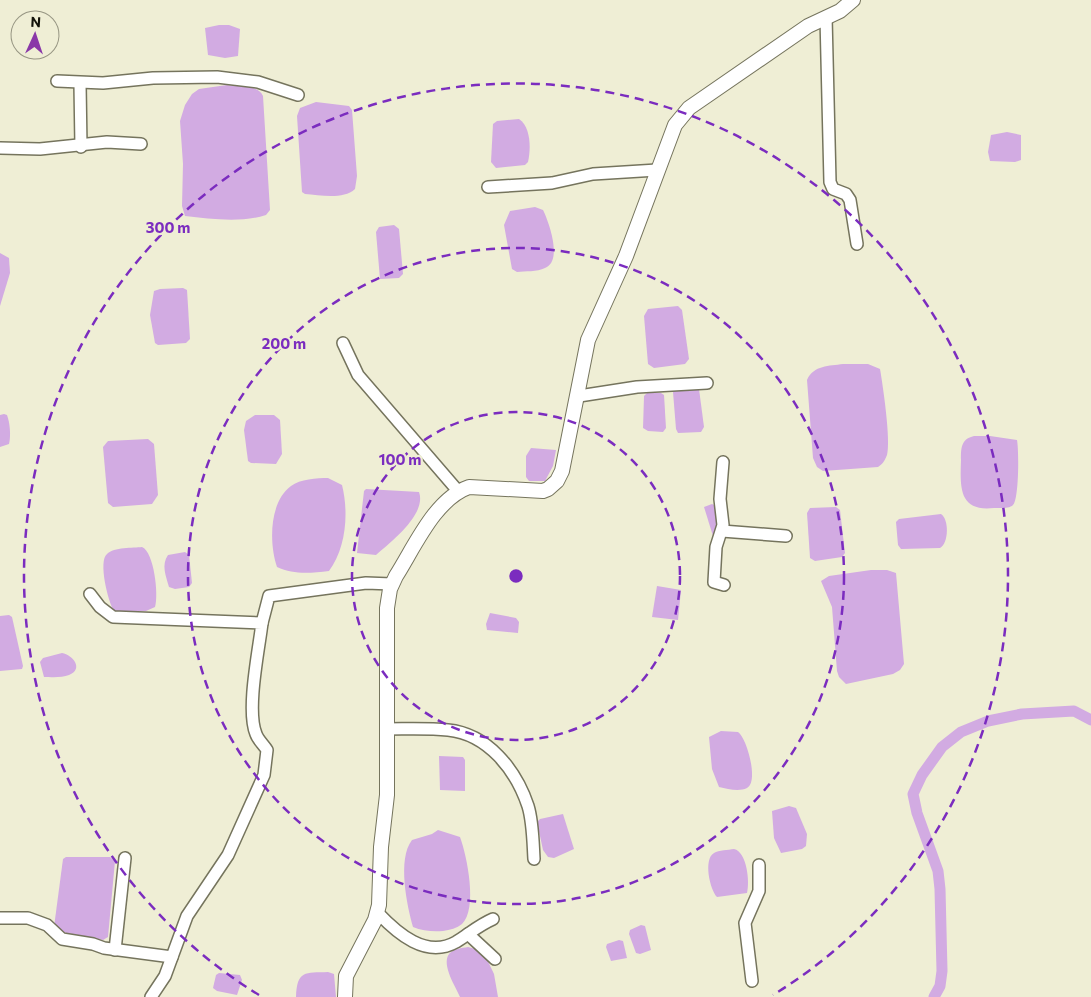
<svg xmlns="http://www.w3.org/2000/svg" width="1091" height="997" font-family="Commissioner,sans-serif">
<style>
.water{fill:#d2abe2}
.lines{fill:none;stroke-linecap:round;stroke-linejoin:round}
.canal{stroke:#d2abe2;stroke-width:11}
.minor-casing{stroke:#75745d;stroke-width:14}
.tertiary-casing{stroke:#75745d;stroke-width:16}
.minor{stroke:#fff;stroke-width:11}
.tertiary{stroke:#fff;stroke-width:14}
.ring{fill:none;stroke:#7b2cbf;stroke-width:2.5;stroke-dasharray:9 6}
.centre{fill:#7b2cbf;stroke:#efeed5;stroke-width:2.5}
.ring-label{font-size:15px;text-anchor:middle;font-weight:bold;fill:#7b2cbf;stroke:#efeed5;stroke-width:4.5;stroke-linejoin:round;paint-order:stroke}
</style>
<rect width="100%" height="100%" fill="#efeed5"/>
<g class="water">
<polygon points="219,25 229,25 240,29 238,56 225,58 208,55 205,28"/>
<path d="M227,85C239,87 258,84 263,96L270,210L266,215C241,223 211,219 185,216L182,206L183,164L180,121L185,105L192,94L199,89Z"/>
<path d="M316,102L349,106L352,110L357,176L355,189C343,200 320,195 305,194L302,192L297,116L300,108Z"/>
<path d="M519,119C531,127 531,149 528,162L525,165L496,168L491,162L493,124L497,121Z"/>
<polygon points="1007,132 1021,135 1021,160 1015,162 990,161 988,152 991,135"/>
<path d="M535,207L543,210C549,222 563,261 545,268C537,272 525,271 517,272L512,269L504,225L510,211Z"/>
<polygon points="394,225 399,229 403,274 399,278 380,279 376,232 379,227"/>
<polygon points="0,253 9,258 10,273 0,306"/>
<polygon points="183,288 187,290 190,339 186,343 158,345 155,343 150,315 154,291 160,289"/>
<polygon points="678,306 682,310 689,359 685,364 654,368 648,364 644,316 648,309"/>
<path d="M843,364H868L880,369C883,386 891,441 887,455C885,460 883,464 878,467L823,471L817,467L813,458L807,380C814,365 829,366 843,364Z"/>
<polygon points="695,388 699,389 704,427 701,432 678,433 676,429 673,392 675,389"/>
<polygon points="647,393 661,393 664,395 666,428 663,432 648,431 643,428 644,396"/>
<path d="M4,414L7,415C10,423 11,436 9,444L0,447V415Z"/>
<polygon points="255,415 274,415 280,420 282,454 276,464 251,463 248,461 244,430 246,421"/>
<path d="M974,436H990L1017,440C1019,450 1019,499 1013,505C1009,509 1000,508 994,508C959,512 960,488 961,460C961,448 961,439 974,436Z"/>
<polygon points="148,439 154,444 158,495 152,504 113,507 108,503 103,447 108,441"/>
<polygon points="531,448 556,450 553,466 545,481 529,481 526,477 526,456"/>
<path d="M328,478L342,485C349,513 346,548 329,571C311,573 294,575 277,567C269,544 269,502 291,486C300,479 317,478 328,478Z"/>
<path d="M366,489L419,492C427,514 391,542 376,555L357,553L364,491Z"/>
<polygon points="712,504 716,506 718,532 713,536 704,507"/>
<polygon points="836,507 840,510 845,553 842,557 815,561 810,558 807,513 810,508"/>
<path d="M941,514C949,519 949,543 940,548L901,549L898,545L896,522L899,519Z"/>
<path d="M142,547C154,552 159,595 155,607L146,611H114C108,602 98,561 107,554C114,547 133,548 142,547Z"/>
<path d="M185,552L189,555L192,583L189,587L175,589L169,587C166,576 161,565 168,555Z"/>
<polygon points="871,570 887,570 896,573 904,664 900,670 893,674 846,684 839,677 837,671 832,607 821,581 829,576"/>
<polygon points="657,586 681,590 678,620 652,617"/>
<polygon points="490,613 516,618 519,622 518,633 487,630 486,624"/>
<polygon points="9,615 12,617 23,666 22,669 0,671 0,616"/>
<path d="M62,653C73,655 84,669 69,675C62,678 51,677 44,677L40,662L43,658Z"/>
<path d="M721,731L738,732C747,738 759,782 747,788C739,792 728,789 719,787L712,769L709,737Z"/>
<polygon points="439,756 463,757 465,760 465,791 440,790"/>
<polygon points="789,806 796,808 807,834 806,846 802,849 781,853 774,838 772,811"/>
<polygon points="563,814 574,849 554,858 548,857 543,850 537,822 540,819"/>
<path d="M438,830L460,837C467,856 478,909 462,924C457,928 450,930 443,931C434,932 422,931 413,927C407,906 397,859 412,840L432,834Z"/>
<path d="M734,849C747,852 750,882 747,893L717,897C710,890 703,859 714,853C719,850 728,850 734,849Z"/>
<polygon points="66,857 110,857 115,861 108,937 103,940 57,931 54,927 63,859"/>
<polygon points="641,925 645,926 651,950 640,954 636,953 629,934 630,930"/>
<polygon points="619,940 623,941 627,958 611,961 606,947 607,944"/>
<path d="M468,947L483,951L494,974L498,997H460C456,987 441,965 449,954C453,949 462,948 468,947Z"/>
<path d="M328,972L334,974L336,997H296C297,970 305,973 328,972Z"/>
<polygon points="219,973 240,975 242,980 237,995 217,991 213,988 216,975"/>
</g>
<g class="lines">
<polyline class="canal" points="934,997 940,986 942,971 940,889 938,871 917,813 913,794 922,775 942,747 961,732 988,721 1022,714 1074,711 1091,720"/>
<defs>
<g id="minor">
<polyline points="826,17 830,182 833,189 846,194 850,200 857,244"/>
<polyline points="57,81 103,83 153,78 217,77 258,82 298,95"/>
<polyline points="80,84 81,147"/>
<polyline points="0,148 40,149 107,142 141,144"/>
<polyline points="488,187 552,183 593,174 657,170"/>
<polyline points="343,343 358,375 458,491"/>
<polyline points="579,396 637,387 707,383"/>
<polyline points="723,462 720,499 723,525 716,547 714,582 724,585"/>
<polyline points="722,531 786,536"/>
<path d="M90,594L100,607L113,617L262,623C259,649 246,710 256,734C258,740 264,745 267,750L264,775L228,855L187,916L165,976L151,997"/>
<polyline points="262,623 269,596 366,583 392,584"/>
<path d="M386,729C407,729 428,728 448,730C488,734 516,770 528,806C533,822 533,843 534,859"/>
<path d="M378,913C397,933 426,959 456,942C469,934 479,925 493,919"/>
<polyline points="0,918 28,918 47,925 62,939 93,944 104,948 172,957"/>
<polyline points="468,934 495,959"/>
<polyline points="115,950 125,858"/>
<polyline points="752,981 745,923 759,891 759,865"/>
</g>
<path id="tertiary" d="M345,997L346,976L375,920L379,905L381,847L387,795V608L390,589L396,576C415,546 435,499 469,487L543,491L548,489L557,481L562,471L588,340L626,256L675,125L689,108L808,26L840,11L853,0"/>
</defs>
<use href="#minor" class="minor-casing"/>
<use href="#tertiary" class="tertiary-casing"/>
<use href="#minor" class="minor"/>
<use href="#tertiary" class="tertiary"/>
</g>
<g class="ring">
<circle cx="516" cy="576" r="164"/>
<circle cx="516" cy="576" r="328"/>
<path d="M259 995A492 492 0 1 1 773 995"/>
</g>
<circle cx="516" cy="576" r="8" class="centre"/>
<g class="ring-label">
<text x="168" y="233">300 m</text>
<text x="284" y="349">200 m</text>
<text x="400" y="465">100 m</text>
</g>
<g transform="translate(35 35) rotate(3)"><circle r="24" fill="#efeed5" stroke="#979683"/>
<path d="M0-4L9 19L0 12L-9 19Z" fill="#8a38a8"/>
<text y="-8" font-size="14" font-weight="bold" text-anchor="middle" fill="#121209">N</text>
</g>
</svg>
